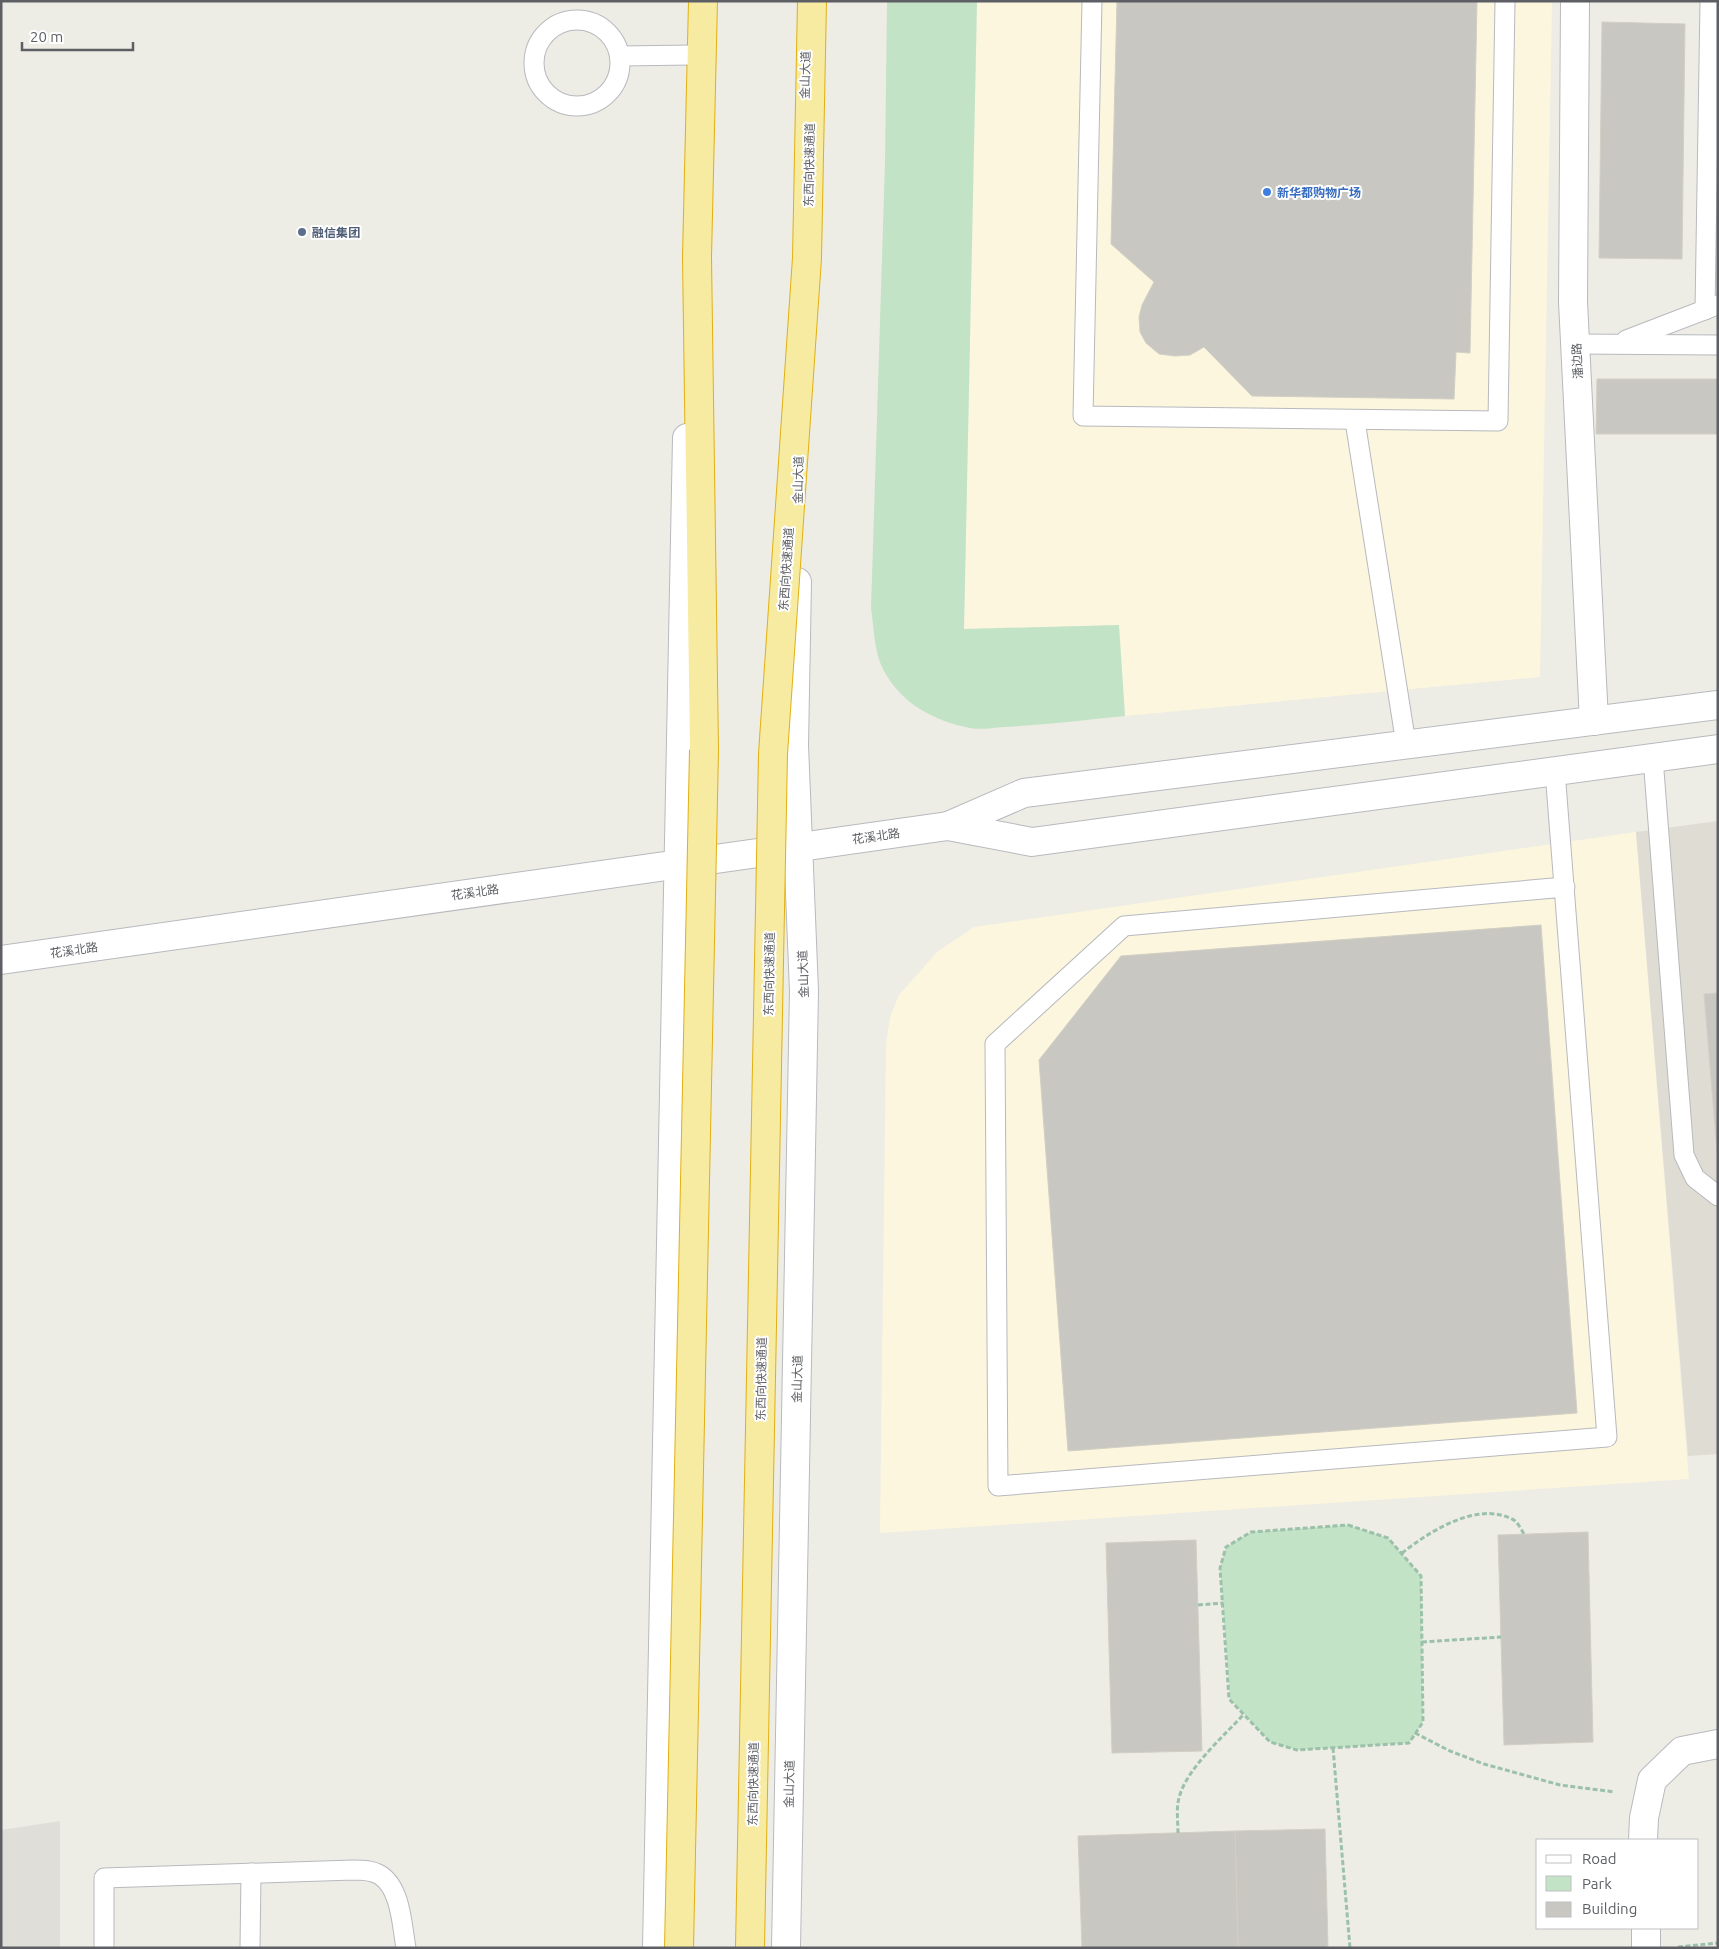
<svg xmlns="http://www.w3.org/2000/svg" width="1719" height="1949" font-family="Ubuntu,'Noto Sans SC',sans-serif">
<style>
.commercial{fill:#fbf6dd}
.industrial{fill:#e0ded9}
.education{fill:#dedcd3}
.green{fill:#c3e3c6}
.building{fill:#c9c7c2;stroke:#d2cfc4}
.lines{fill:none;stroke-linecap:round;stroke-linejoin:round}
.service-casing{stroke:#b7b9be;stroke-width:21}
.minor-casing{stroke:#b7b9be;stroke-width:30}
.tertiary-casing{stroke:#b7b9be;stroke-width:30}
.secondary-casing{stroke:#b8bac0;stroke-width:30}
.trunk-casing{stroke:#e1b012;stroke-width:30}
.path{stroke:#9bc1aa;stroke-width:3;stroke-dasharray:5 2.5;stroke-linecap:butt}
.service{stroke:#fff;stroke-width:19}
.minor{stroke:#fff;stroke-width:28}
.tertiary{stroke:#fff;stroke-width:28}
.secondary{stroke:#fff;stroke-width:28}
.trunk{stroke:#f7eba2;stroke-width:28}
.trunk-bridge-casing{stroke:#e1b012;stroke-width:30;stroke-linecap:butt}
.trunk-bridge{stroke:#f7eba2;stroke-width:28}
.shop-dot{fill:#3f7fe0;stroke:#fff;stroke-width:2}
.service-dot{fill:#5c6f8a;stroke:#fff;stroke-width:2}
.labels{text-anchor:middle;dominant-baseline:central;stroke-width:4;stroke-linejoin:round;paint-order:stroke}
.street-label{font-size:12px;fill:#5d5f64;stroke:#fff}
.shop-label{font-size:12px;font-weight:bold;fill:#366cbe;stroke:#fff;text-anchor:start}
.service-label{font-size:12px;font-weight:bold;fill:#4e5e75;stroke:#fff;text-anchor:start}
</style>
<rect width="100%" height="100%" fill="#eeede5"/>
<g class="commercial">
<polygon points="977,1 1552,1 1540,677 1125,716 1118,625 964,630"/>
<polygon points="1636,832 1689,1479 880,1533 886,1044 890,1017 899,995 937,952 974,927"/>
</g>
<polygon class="industrial" points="60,1821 60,1948 1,1948 1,1830"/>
<polygon class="education" points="1718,821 1718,1454 1688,1456 1636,832"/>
<g class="green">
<path d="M887,1H977L964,629L1119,625L1125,716C1085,720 1044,725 1004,727C993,728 980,730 970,728C934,721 902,704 884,671C874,653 874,628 871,608L885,162Z"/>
<polygon points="1348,1525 1388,1538 1421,1576 1423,1722 1409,1743 1297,1750 1270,1742 1230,1699 1220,1568 1226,1547 1251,1532"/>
</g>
<g class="building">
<polygon points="1117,1 1477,1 1470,353 1456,352 1454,399 1252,396 1204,347 1190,355 1175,356 1159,354 1146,343 1140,332 1139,317 1142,305 1154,282 1111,244"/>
<polygon points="1602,22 1685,24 1682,259 1599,258"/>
<polygon points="1597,379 1718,379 1718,434 1596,434"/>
<polygon points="1541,925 1577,1413 1068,1451 1039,1060 1121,956"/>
<polygon points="1718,993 1718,1163 1704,994"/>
<polygon points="1588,1532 1593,1742 1504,1745 1498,1535"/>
<polygon points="1196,1540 1202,1751 1112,1753 1106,1543"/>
<polygon points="1325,1829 1328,1948 1238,1948 1235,1831"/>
<polygon points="1235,1831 1238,1948 1082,1948 1078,1836"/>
</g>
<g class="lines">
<defs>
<g id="service">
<polyline points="1092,1 1083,416 1498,421 1505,1"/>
<circle cx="577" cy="63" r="43"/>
<polyline points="620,56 693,55"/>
<polyline points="1705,310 1710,1"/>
<polyline points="1626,340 1717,305"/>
<polyline points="1576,344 1718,345"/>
<polyline points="1355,421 1406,744"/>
<polyline points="1653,758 1684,1155 1695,1178 1718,1196"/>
<polyline points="1555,771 1607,1437 998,1486 995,1044 1124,926 1565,887"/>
<path d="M104,1948V1878L353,1870C362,1870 372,1870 380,1875C401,1888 402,1926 406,1948"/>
<polyline points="250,1948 251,1873"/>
</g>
<g id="minor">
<polyline points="1643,1840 1644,1818 1652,1780 1682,1751 1718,1744"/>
<polyline points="1646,1928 1646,1948"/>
</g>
<g id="tertiary">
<polyline points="1575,1 1573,302 1594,721"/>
<polyline points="948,826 1032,842 1718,749"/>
<polyline points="1,960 948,826 1024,793 1718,705"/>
</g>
<g id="secondary">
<polyline points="657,1948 687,438"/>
<polyline points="786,1948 804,991 794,745 797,582"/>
</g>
<polyline id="trunk" points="703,1 697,257 704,750"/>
</defs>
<use href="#service" class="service-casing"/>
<use href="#minor" class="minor-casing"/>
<use href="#tertiary" class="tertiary-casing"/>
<use href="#secondary" class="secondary-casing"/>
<use href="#trunk" class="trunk-casing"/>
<g class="path">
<polygon points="1348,1525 1388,1538 1421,1576 1423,1722 1409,1743 1297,1750 1270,1742 1229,1699 1220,1568 1226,1547 1251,1532"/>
<path d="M1402,1553C1429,1532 1476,1501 1512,1519C1517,1521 1521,1529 1524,1534"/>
<polyline points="1198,1605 1223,1603"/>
<polyline points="1422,1642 1501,1637"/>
<polyline points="1415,1733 1450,1751 1484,1764 1560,1785 1615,1792"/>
<polyline points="1333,1748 1350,1948"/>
<path d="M1178,1833C1178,1822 1176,1808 1179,1798C1186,1769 1224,1736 1244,1714"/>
<polyline points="1678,1947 1718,1943"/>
</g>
<use href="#service" class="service"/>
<use href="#minor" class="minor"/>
<use href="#tertiary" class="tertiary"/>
<use href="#secondary" class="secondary"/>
<use href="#trunk" class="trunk"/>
<defs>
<g id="trunk-bridge">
<polyline points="679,1948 704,750"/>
<polyline points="750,1948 773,754 807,258 812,1"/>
</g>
</defs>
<use href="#trunk-bridge" class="trunk-bridge-casing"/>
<use href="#trunk-bridge" class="trunk-bridge"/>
</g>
<circle class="shop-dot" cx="1267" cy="192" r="5"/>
<circle class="service-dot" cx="302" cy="232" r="5"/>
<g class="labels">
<g class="street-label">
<text transform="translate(805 75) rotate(-89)">金山大道</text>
<text transform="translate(809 165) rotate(-89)">东西向快速通道</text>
<text transform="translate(1577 361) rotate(-93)">潘边路</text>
<text transform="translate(798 480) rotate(-89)">金山大道</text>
<text transform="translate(786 569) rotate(-86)">东西向快速通道</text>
<text transform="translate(876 836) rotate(-8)">花溪北路</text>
<text transform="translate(475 892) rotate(-8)">花溪北路</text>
<text transform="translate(74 950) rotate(-8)">花溪北路</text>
<text transform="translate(769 974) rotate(-89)">东西向快速通道</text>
<text transform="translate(803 974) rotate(-92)">金山大道</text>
<text transform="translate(761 1379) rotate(-89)">东西向快速通道</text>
<text transform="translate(797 1379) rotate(-89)">金山大道</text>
<text transform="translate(753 1784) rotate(-89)">东西向快速通道</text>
<text transform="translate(789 1784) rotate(-89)">金山大道</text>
</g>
<g class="shop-label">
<text x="1277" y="192">新华都购物广场</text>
</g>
<g class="service-label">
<text x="312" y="232">融信集团</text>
</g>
</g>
<rect width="1719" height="1949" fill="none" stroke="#5d5f64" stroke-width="5"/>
<rect x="1536" y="1839" width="162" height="90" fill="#ffffff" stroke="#bebfc1"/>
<rect x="1546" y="1855" width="25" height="8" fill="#ffffff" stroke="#bebfc1"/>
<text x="1582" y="1864" font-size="15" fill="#5d5f64">Road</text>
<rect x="1546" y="1876" width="25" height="15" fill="#c3e3c6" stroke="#bebfc1"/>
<text x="1582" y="1889" font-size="15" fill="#5d5f64">Park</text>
<rect x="1546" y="1902" width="25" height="15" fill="#c9c7c2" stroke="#bebfc1"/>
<text x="1582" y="1914" font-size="15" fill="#5d5f64">Building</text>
<path d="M22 42v8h111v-8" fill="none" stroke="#5d5f64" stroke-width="2.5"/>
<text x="30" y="42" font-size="15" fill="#5d5f64" stroke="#ffffff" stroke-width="4" paint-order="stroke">20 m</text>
</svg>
